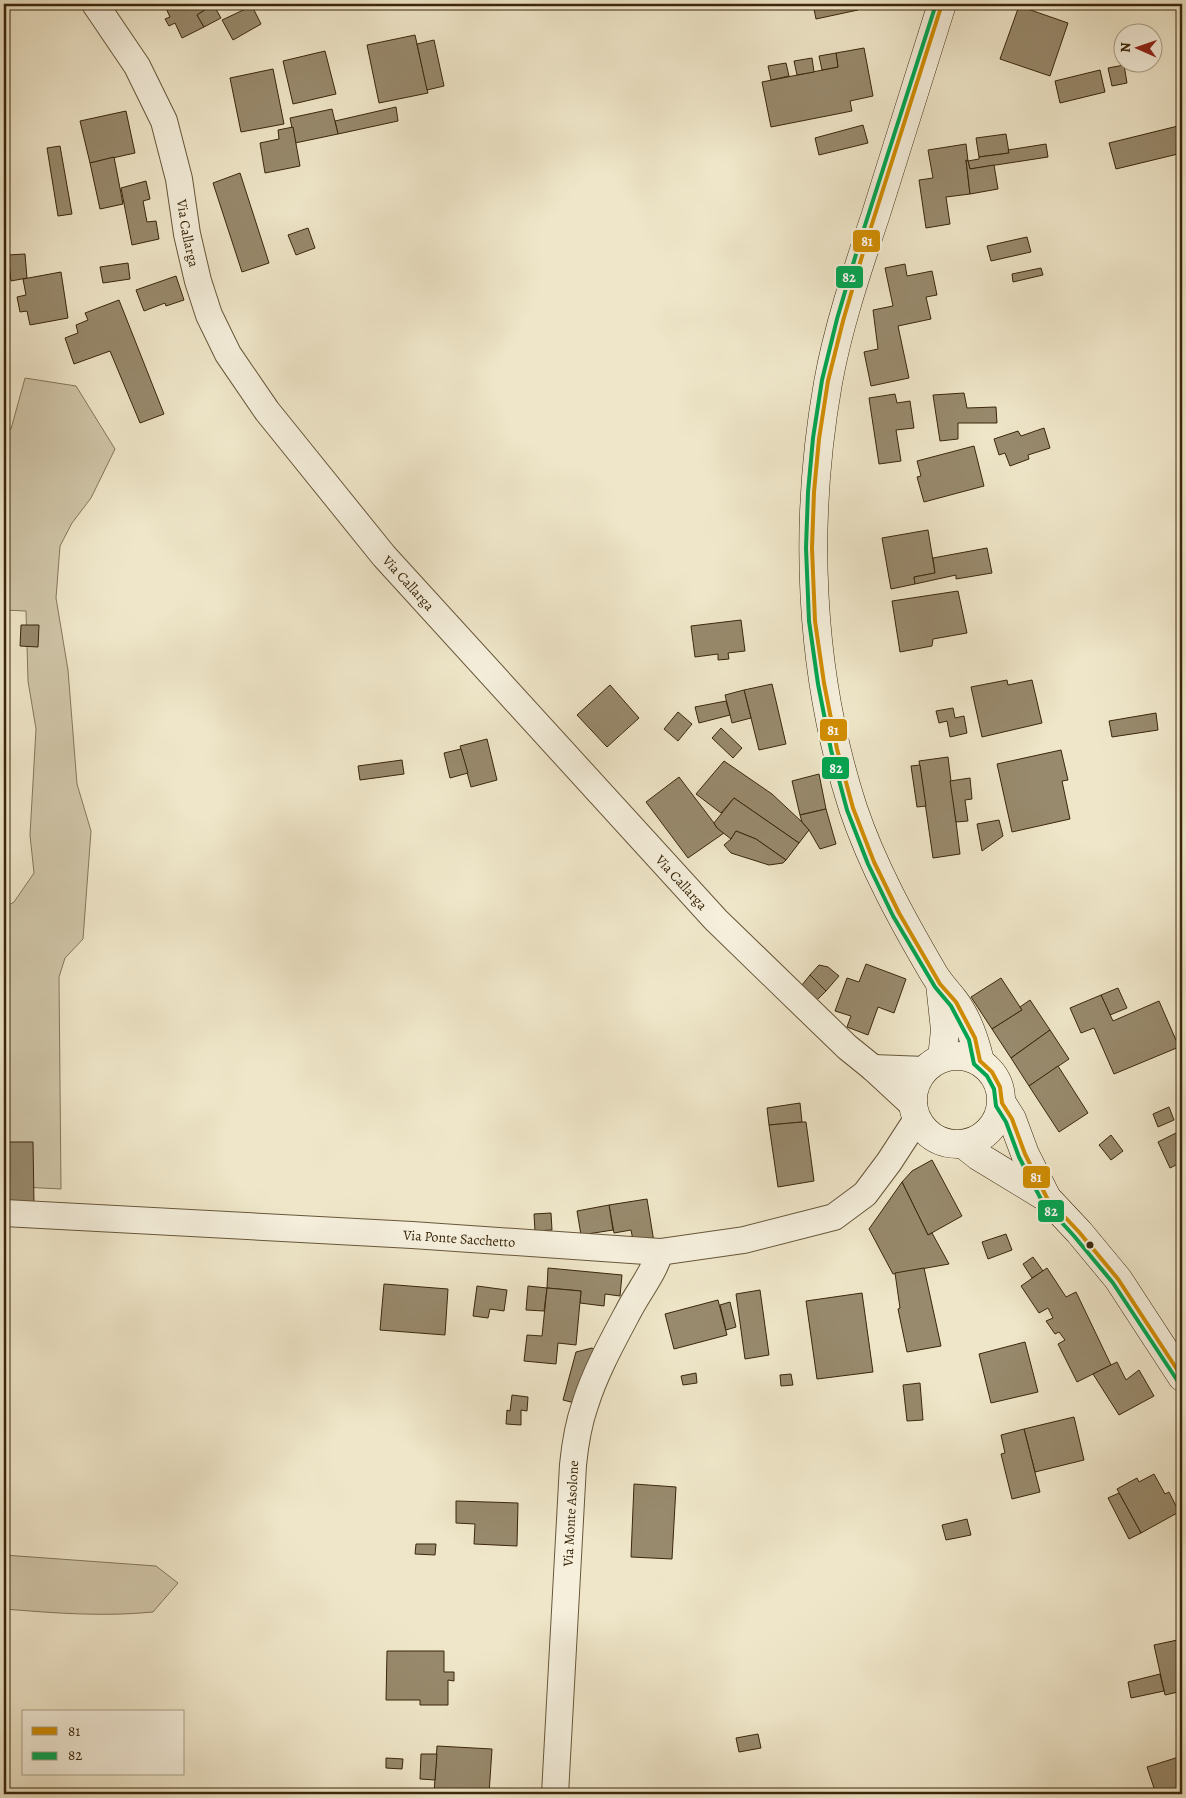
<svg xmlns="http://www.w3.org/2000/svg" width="1186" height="1798" font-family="Alegreya,serif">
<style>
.green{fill:#d0c6a9;stroke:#85765a}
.building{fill:#988a6d;stroke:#3a270a}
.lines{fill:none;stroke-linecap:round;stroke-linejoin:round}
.street-casing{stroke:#67573a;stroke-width:28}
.secondary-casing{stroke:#3a270a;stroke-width:29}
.street{stroke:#f5efdc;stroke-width:26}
.secondary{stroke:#f5efdc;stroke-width:28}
.bus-1-casing{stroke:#f5efdc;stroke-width:8}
.bus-2-casing{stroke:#f5efdc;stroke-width:8}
.bus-1{stroke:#d18d02;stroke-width:4}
.bus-2{stroke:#00a651;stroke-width:4}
.bus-dot{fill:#3a270a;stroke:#f5efdc;stroke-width:2}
.labels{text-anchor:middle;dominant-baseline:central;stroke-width:4.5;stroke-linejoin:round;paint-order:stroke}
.street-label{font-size:14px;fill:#3a270a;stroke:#f5efdc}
.line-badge{stroke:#f5efdc;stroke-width:2}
.badge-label{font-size:14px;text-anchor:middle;font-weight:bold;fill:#fff}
</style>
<rect width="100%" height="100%" fill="#efe6c9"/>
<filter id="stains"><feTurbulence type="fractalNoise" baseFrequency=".004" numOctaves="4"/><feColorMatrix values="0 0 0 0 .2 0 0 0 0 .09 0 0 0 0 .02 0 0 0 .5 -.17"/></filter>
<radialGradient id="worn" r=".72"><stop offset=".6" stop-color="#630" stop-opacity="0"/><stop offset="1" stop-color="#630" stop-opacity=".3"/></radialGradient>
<g class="green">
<polygon points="25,378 76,386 115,449 91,498 72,523 60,546 56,598 68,670 77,784 91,831 83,939 65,958 59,977 61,1189 4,1186 4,908 14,902 34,873 30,835 36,729 28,681 26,611 4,610 4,432 11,429"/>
<path d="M4,1555L156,1566L178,1583L153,1612C103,1617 54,1613 4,1609Z"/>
</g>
<g class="building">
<polygon points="164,4 206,4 208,8 197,15 204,27 182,38 175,23 169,26 165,19 170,17"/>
<polygon points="206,4 213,4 221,18 204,27 197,15 208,8"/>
<polygon points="813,4 857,4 858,10 816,19"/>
<polygon points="252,6 261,24 233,40 222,20"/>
<polygon points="1019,6 1068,23 1050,76 1000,59"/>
<polygon points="415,35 428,93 379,103 367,45"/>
<polygon points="434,40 444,86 427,90 417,44"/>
<polygon points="864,48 873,96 850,101 852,111 771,127 762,82 838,67 836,53"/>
<polygon points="325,51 336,94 293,104 283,61"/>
<polygon points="836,53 838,67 822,70 819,56"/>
<polygon points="812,58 814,72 797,75 794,61"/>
<polygon points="786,63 789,76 771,80 768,66"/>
<polygon points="1124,65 1127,83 1112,86 1108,68"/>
<polygon points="273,69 284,124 241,132 230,78"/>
<polygon points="1100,70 1105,92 1060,103 1055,81"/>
<polygon points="396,107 398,121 338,134 335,121"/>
<polygon points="332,109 338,134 295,143 290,118"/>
<polygon points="126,111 135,153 90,163 80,121"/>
<polygon points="863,125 868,143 819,155 815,138"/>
<polygon points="1182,125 1182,153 1116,169 1109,143"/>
<polygon points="293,127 300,166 265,173 260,143 279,139 278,130"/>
<polygon points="1006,134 1009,153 979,157 976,138"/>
<polygon points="966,144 968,161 966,160 970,194 946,197 950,224 926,228 919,180 933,178 928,150"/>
<polygon points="1046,144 1048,157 970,169 968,161 979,159 979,157 1009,153 1008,150"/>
<polygon points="60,146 72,214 58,216 47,148"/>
<polygon points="114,157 123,204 100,209 90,163"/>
<polygon points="966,160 968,161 970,169 994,165 998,189 970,194"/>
<polygon points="240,173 269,263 242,272 213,183"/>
<polygon points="146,181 150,199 143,201 147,222 156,221 159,239 132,245 121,188"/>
<polygon points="308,228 315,248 296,255 288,235"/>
<polygon points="1027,237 1031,252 991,261 987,246"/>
<polygon points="25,254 27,278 11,281 8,255"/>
<polygon points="128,263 130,279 103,283 100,267"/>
<polygon points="905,264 907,276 932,271 937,295 926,297 931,319 898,326 909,378 871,386 864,352 878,349 873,310 893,306 885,268"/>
<polygon points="1041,268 1043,275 1013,282 1012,274"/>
<polygon points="61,272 68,318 30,325 27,311 20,312 17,297 26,295 23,279"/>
<polygon points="176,276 184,300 166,306 165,303 144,311 136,290"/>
<polygon points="119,300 164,414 140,423 110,351 74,364 65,338 78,333 76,325 88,320 85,313"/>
<polygon points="964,393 967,408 996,407 997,423 958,423 958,439 940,441 933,395"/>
<polygon points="895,394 897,403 910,401 914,428 896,430 901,461 879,464 869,398"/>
<polygon points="1044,428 1050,448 1028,455 1029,459 1010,466 1005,453 999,455 994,439 1018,431 1021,436"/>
<polygon points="974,446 984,486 924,502 917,477 921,476 917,461"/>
<polygon points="928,530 935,573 914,577 915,584 891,589 882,538"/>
<polygon points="987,548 992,573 956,579 956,575 915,584 914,577 935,573 933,558"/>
<polygon points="958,591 967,633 933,639 932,646 900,652 892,601"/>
<polygon points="741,620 745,651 728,653 729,659 718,660 718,654 695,657 691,626"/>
<polygon points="21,625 39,625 38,647 20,646"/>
<polygon points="1007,680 1008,685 1032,680 1042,723 982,737 971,687"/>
<polygon points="772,684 786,744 759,750 744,690"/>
<polygon points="610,685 639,718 607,747 577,715"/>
<polygon points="744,690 751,718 732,723 725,695"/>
<polygon points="726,701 730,715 699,723 695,707"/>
<polygon points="953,708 955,718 964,716 967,733 950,737 947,721 939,723 936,711"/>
<polygon points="678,712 692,724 678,741 664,729"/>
<polygon points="1156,713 1158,730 1112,737 1109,721"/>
<polygon points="721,728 742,748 733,758 712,738"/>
<polygon points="487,739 497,780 471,787 460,746"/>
<polygon points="461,749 468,773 450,778 444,753"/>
<polygon points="1061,750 1068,780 1062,781 1070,819 1012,832 997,764"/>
<polygon points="948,757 960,854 933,858 919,761"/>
<polygon points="402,760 404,774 360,780 358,766"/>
<polygon points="724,761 772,794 802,822 809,830 799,843 734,798 721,813 696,794"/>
<polygon points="920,765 926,806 917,807 911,766"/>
<polygon points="819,774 826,809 800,815 792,781"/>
<polygon points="679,777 714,823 717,828 724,833 688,858 646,802"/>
<polygon points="970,778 972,799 965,800 968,821 956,822 950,781"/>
<polygon points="734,798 799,843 786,860 756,839 736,831 731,839 717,828 714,823"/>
<polygon points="826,809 836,844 820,849 809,830 802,822 800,815"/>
<polygon points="999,820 1003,836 982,851 977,824"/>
<polygon points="736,831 756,839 786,860 783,863 769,865 731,853 724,845 731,839"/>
<polygon points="866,964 906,979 894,1013 878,1007 868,1035 847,1027 851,1016 835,1011 847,978 859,982"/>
<polygon points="819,965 828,967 839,976 826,991 810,975"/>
<polygon points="810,975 826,991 817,1000 802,985"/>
<polygon points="1001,978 1022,1010 992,1029 971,997"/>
<polygon points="1118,988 1127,1008 1110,1015 1101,995"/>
<polygon points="1101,995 1113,1021 1159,1001 1179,1047 1114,1074 1094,1028 1081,1033 1070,1008"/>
<polygon points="1030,1000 1050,1030 1011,1058 992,1029 1022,1010 1020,1007"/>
<polygon points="1050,1030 1069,1059 1029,1086 1011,1058"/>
<polygon points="1058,1066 1088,1113 1059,1132 1029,1086"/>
<polygon points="800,1103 802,1122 769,1125 767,1108"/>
<polygon points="1169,1107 1174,1120 1158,1127 1153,1114"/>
<polygon points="802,1122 806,1122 814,1181 778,1187 769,1125"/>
<polygon points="1182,1130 1182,1162 1170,1168 1158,1142"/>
<polygon points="1111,1135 1123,1151 1111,1160 1099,1145"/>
<polygon points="4,1142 33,1142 34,1204 4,1204"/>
<polygon points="932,1160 962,1216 928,1235 902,1182 912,1171"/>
<polygon points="902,1182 928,1235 932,1233 949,1264 893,1274 869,1229"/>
<polygon points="647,1199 654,1242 634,1245 631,1230 614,1233 609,1205"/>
<polygon points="609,1205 613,1230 581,1235 577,1211"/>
<polygon points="551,1213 552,1230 535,1231 534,1214"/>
<polygon points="1006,1234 1012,1250 988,1259 982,1242"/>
<polygon points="1033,1257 1043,1271 1032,1278 1023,1264"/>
<polygon points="548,1268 622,1275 620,1296 605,1294 604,1306 580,1303 581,1291 547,1288"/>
<polygon points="924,1268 941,1346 907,1352 898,1309 900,1308 895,1273"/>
<polygon points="1047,1268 1066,1297 1076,1292 1111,1365 1077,1382 1058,1344 1065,1340 1059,1332 1055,1334 1046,1321 1053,1318 1048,1308 1039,1313 1021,1286"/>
<polygon points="384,1284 448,1289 445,1335 380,1330"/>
<polygon points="477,1286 507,1290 504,1311 490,1309 488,1318 473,1316"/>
<polygon points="528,1286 547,1288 544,1311 526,1310"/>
<polygon points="547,1288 581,1291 576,1345 558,1343 556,1364 524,1361 527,1335 542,1336"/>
<polygon points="760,1290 769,1355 745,1359 736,1294"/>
<polygon points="862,1293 873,1372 817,1379 806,1301"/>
<polygon points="718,1300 727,1335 674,1349 665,1314"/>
<polygon points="730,1302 736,1327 726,1330 720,1305"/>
<polygon points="1025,1342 1038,1392 991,1403 979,1354"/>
<polygon points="592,1348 600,1354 579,1404 563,1400 576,1352"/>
<polygon points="1117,1362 1126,1380 1139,1370 1154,1396 1119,1415 1093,1374"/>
<polygon points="696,1373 697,1383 683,1385 681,1376"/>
<polygon points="791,1374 793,1385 781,1386 780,1375"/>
<polygon points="920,1383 923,1420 907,1421 903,1385"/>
<polygon points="512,1395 528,1397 527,1411 521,1410 521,1425 506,1424 507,1410 510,1411"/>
<polygon points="1074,1417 1084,1460 1035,1472 1024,1429"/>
<polygon points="1024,1429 1040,1492 1012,1499 1001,1454 1005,1453 1001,1435"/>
<polygon points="1154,1474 1165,1494 1169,1492 1179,1512 1141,1533 1117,1489 1137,1478 1139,1482"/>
<polygon points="634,1484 676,1487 672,1559 631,1557"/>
<polygon points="1119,1493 1141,1533 1129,1539 1108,1498"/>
<polygon points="456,1501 518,1503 517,1546 474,1544 475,1524 456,1523"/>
<polygon points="967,1519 971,1535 946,1540 942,1525"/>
<polygon points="416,1544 436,1544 435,1555 415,1554"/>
<polygon points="1182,1639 1182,1691 1165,1695 1154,1645"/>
<polygon points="387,1651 444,1651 444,1672 454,1672 454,1681 448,1680 448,1705 420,1705 420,1700 386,1700"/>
<polygon points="1160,1674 1164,1691 1131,1698 1128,1682"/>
<polygon points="758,1734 761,1748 739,1752 736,1738"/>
<polygon points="437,1746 492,1749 489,1794 434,1794"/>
<polygon points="421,1754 437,1754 435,1780 420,1779"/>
<polygon points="1182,1756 1182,1794 1156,1794 1147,1767"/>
<polygon points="386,1758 403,1759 402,1769 386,1768"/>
</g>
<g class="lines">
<defs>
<g id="street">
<path id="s1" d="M95,4L137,66L164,121L179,179L187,234L198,281L209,315L228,354L267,411L384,556L716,920L847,1047L873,1068L914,1106"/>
<polyline points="873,1068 925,1070"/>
<path id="s2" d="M4,1213L412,1235L660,1252L744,1240L834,1217L865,1194L889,1162L917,1119"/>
<path id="s3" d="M555,1794L573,1465C575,1445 578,1425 585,1405C595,1373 612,1342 628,1312C638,1292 654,1273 660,1252"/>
</g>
<g id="secondary">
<path d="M942,4C920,75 897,146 875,217C857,271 838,327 828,383C803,524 809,672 853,808C873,867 903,921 934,974C940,984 947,991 954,1000C968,1018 975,1040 980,1061"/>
<polyline points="940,984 945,1030 942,1058"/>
<circle cx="957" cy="1100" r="44"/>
<polyline points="1002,1103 1012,1119 1025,1154 1047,1198 1079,1232 1118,1279 1182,1377"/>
<polyline points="963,1144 978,1156 1047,1198"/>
</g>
</defs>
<use href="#street" class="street-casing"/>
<use href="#secondary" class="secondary-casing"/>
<use href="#street" class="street"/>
<use href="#secondary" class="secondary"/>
<defs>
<polyline id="bus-1" points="942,4 865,246 843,321 828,381 819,439 814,492 812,548 815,621 824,683 837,749 853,808 874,862 899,913 940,984 956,1002 975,1038 980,1061 992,1072 1000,1087 1002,1103 1012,1119 1025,1154 1047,1198 1079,1232 1118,1279 1182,1377"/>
<polyline id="bus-2" points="936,4 859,244 837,319 822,380 813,438 808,492 806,548 809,621 818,684 831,750 847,810 868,864 893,916 935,987 951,1006 969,1040 974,1064 987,1076 994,1089 996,1106 1006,1122 1019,1157 1042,1201 1074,1236 1113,1283 1177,1380"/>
</defs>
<use href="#bus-1" class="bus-1-casing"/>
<use href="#bus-2" class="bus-2-casing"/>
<use href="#bus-1" class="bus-1"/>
<use href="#bus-2" class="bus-2"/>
</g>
<circle class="bus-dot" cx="1090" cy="1245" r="4.5"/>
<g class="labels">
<g class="street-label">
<text stroke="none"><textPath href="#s1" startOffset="251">Via Callarga</textPath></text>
<text stroke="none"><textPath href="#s1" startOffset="671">Via Callarga</textPath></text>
<text stroke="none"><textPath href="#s1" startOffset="1076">Via Callarga</textPath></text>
<text stroke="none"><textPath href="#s2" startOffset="456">Via Ponte Sacchetto</textPath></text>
<text stroke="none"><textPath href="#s3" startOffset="281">Via Monte Asolone</textPath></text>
</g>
</g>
<g class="line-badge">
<rect x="852" y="229" width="29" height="24" rx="5" fill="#d18d02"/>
<rect x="835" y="265" width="29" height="24" rx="5" fill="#00a651"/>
<rect x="819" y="718" width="29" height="24" rx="5" fill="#d18d02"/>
<rect x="821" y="756" width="29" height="24" rx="5" fill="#00a651"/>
<rect x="1022" y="1165" width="29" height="24" rx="5" fill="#d18d02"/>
<rect x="1037" y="1199" width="28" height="24" rx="5" fill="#00a651"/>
</g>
<g class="badge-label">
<text x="867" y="246">81</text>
<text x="849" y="282">82</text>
<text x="833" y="735">81</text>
<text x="836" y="773">82</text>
<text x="1036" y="1182">81</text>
<text x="1051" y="1216">82</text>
</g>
<rect width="1186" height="1798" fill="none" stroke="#efe6c9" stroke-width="20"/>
<rect x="5" y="5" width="1176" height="1788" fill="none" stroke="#3a270a" stroke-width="2.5"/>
<rect x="10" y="10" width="1166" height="1778" fill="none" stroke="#3a270a"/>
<rect x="22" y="1710" width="162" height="65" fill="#f5efdc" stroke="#aa9f88"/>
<rect x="32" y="1727" width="25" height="8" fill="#d18d02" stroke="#aa9f88"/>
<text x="68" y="1736" font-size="15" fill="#3a270a">81</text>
<rect x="32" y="1752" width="25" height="8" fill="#00a651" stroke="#aa9f88"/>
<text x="68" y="1760" font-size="15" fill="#3a270a">82</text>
<g transform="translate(1138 48) rotate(272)"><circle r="24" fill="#f5efdc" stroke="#aa9f88"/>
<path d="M0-4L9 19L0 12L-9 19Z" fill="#8f2418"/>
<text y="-8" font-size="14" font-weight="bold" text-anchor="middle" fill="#3a270a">N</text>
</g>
<rect width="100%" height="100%" filter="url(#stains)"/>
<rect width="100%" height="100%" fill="url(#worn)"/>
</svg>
